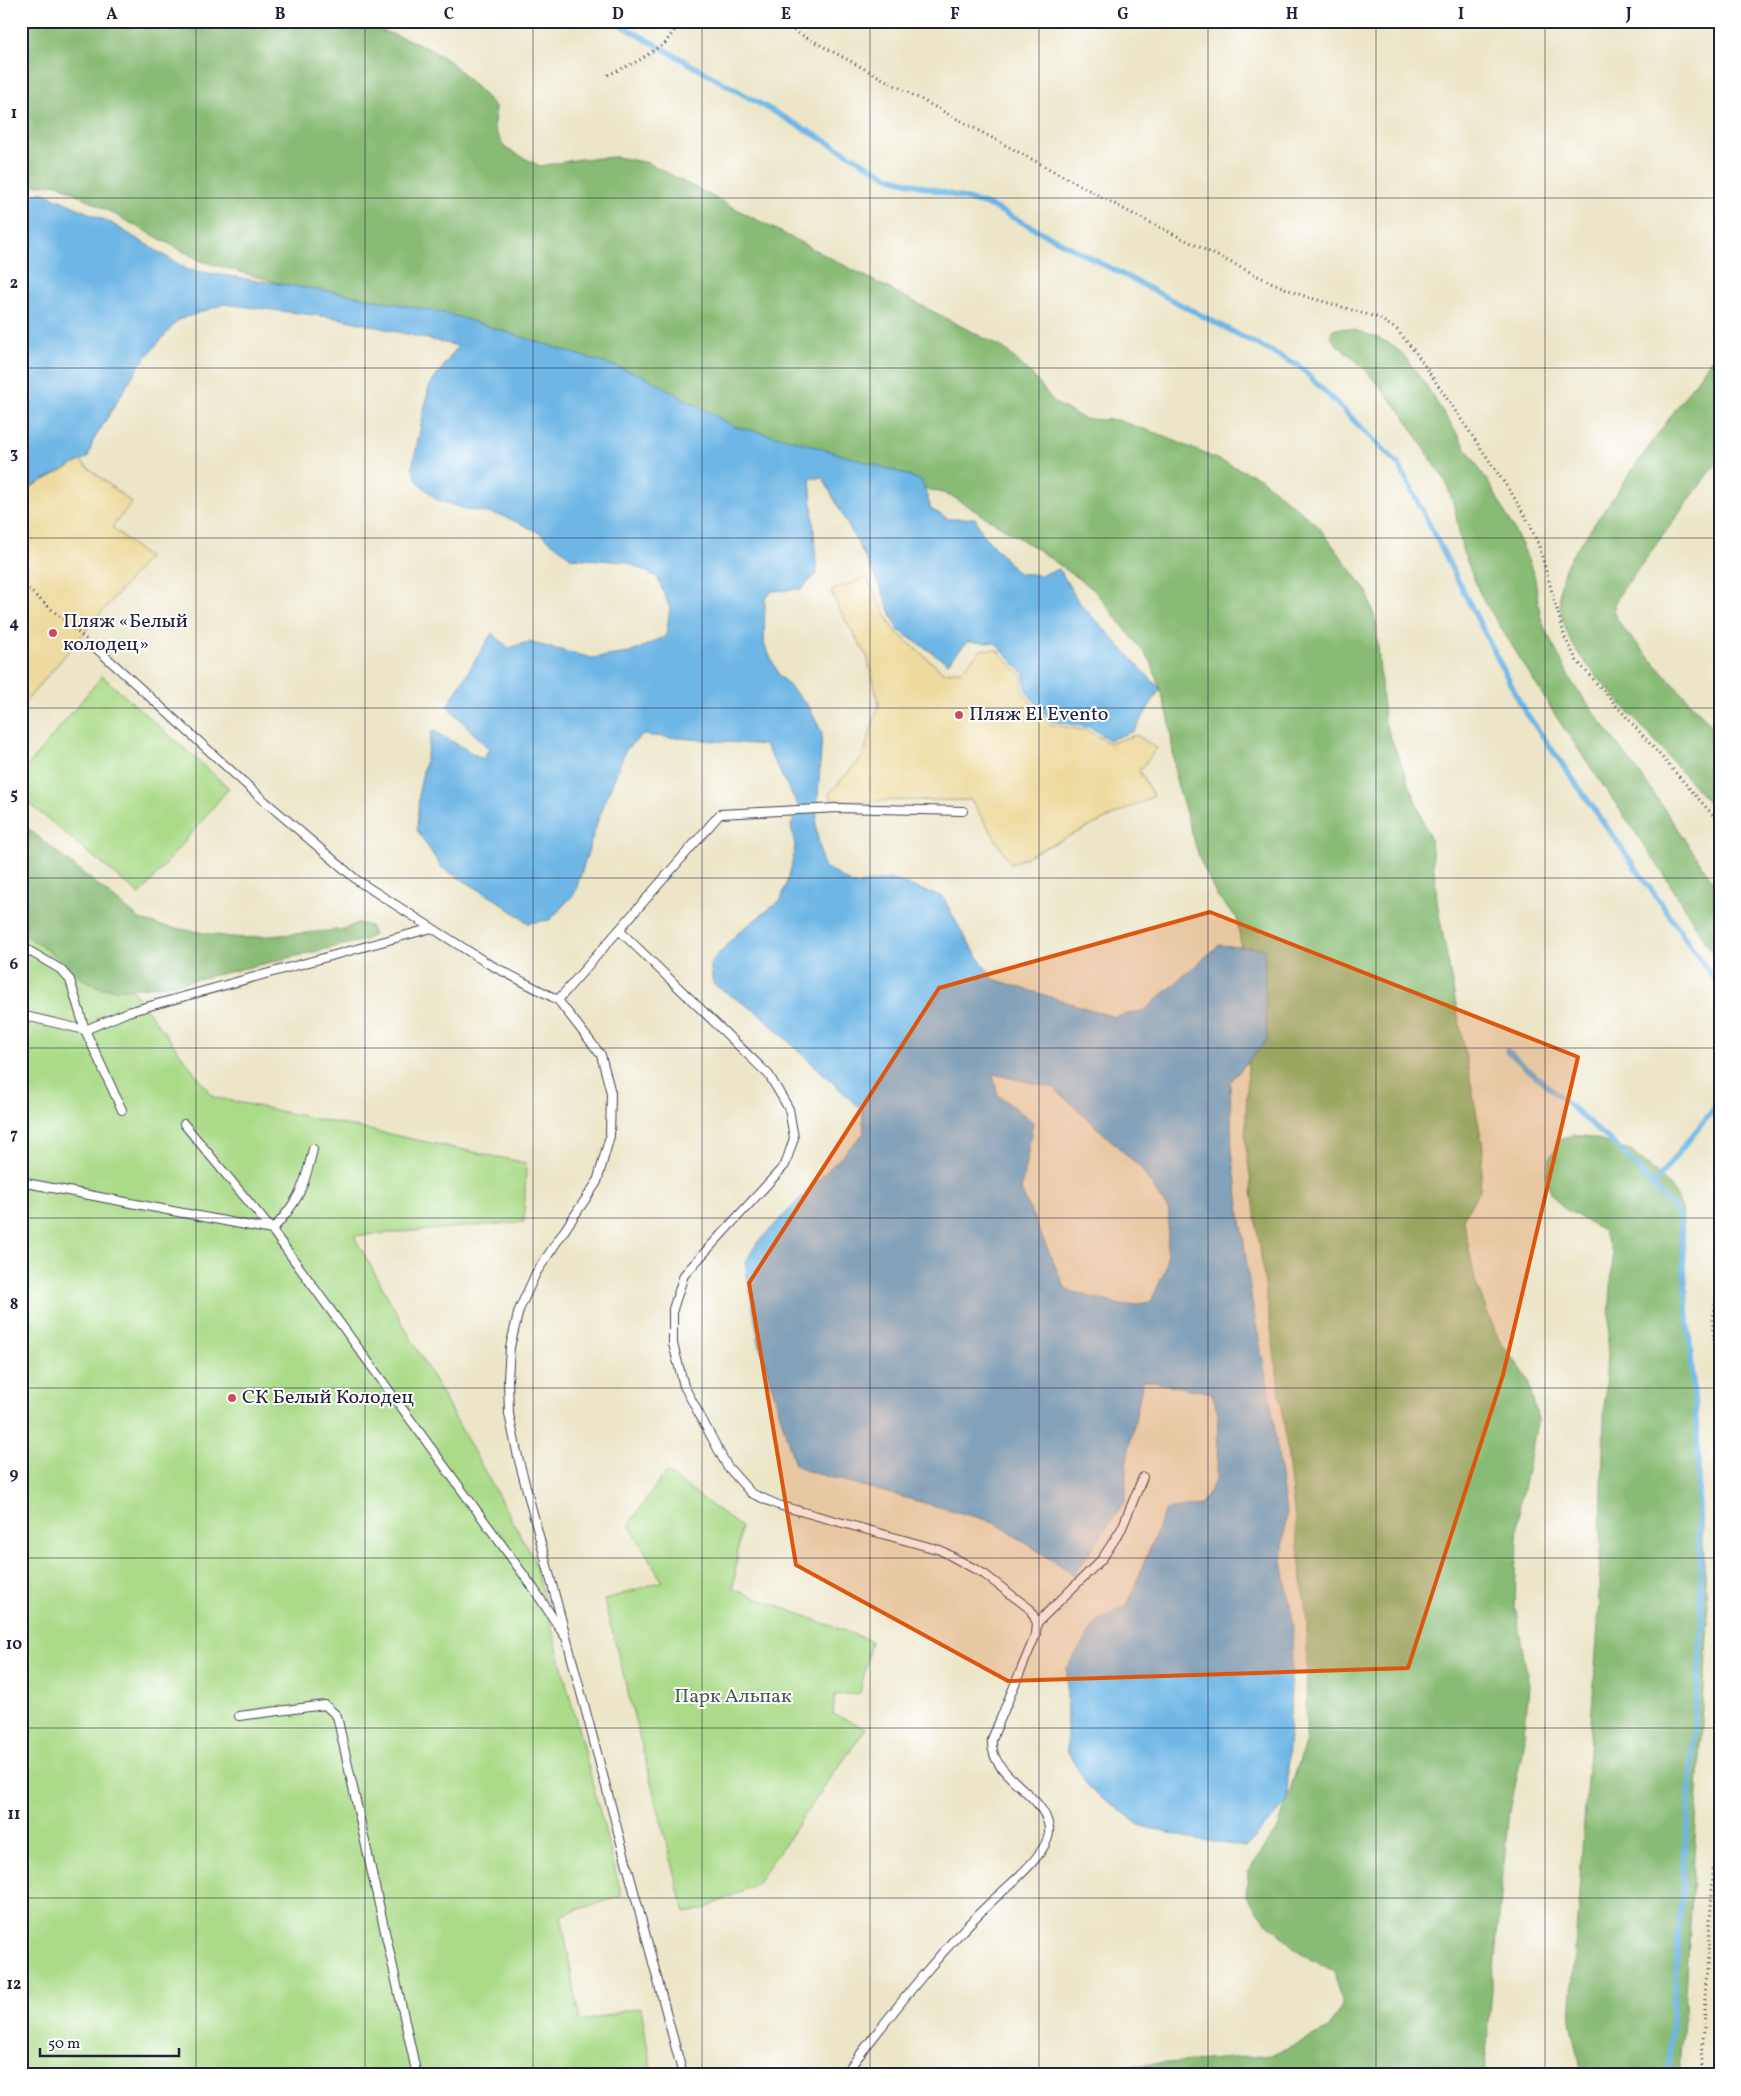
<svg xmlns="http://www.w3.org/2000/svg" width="1741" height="2096" font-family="Vollkorn,serif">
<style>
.green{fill:#abdb89;stroke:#667e62}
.forest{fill:#88bb75;stroke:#556e58}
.sand{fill:#eeda9e;stroke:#887e6c}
.water{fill:#6db6e5;stroke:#486c90;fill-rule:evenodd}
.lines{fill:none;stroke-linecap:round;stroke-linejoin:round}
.stream{stroke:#6db6e5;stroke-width:5.5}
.lane-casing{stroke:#403f50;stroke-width:10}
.path{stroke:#403f50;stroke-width:3;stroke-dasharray:1 4;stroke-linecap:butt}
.lane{stroke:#fff;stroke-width:8}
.marked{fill:#de560e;fill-opacity:0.2;stroke:#de560e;stroke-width:4;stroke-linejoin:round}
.grid{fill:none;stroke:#22223b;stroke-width:1;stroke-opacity:0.55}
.poi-dot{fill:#d1495b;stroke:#fff;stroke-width:2}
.labels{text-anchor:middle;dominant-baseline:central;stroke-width:4;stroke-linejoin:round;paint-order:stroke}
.poi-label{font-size:20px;fill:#22223b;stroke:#fff;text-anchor:start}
.park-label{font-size:20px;fill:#4b5a52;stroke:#fff}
.neatline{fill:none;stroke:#22223b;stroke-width:2}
.grid-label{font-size:16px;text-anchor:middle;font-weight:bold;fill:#22223b}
</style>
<rect width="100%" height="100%" fill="#fff"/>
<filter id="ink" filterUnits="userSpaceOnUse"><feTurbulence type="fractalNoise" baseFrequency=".02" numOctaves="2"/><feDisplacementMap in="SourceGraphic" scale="10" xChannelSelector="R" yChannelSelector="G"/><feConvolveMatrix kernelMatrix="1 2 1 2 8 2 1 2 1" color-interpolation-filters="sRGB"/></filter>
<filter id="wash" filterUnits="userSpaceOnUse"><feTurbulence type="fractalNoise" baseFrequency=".0096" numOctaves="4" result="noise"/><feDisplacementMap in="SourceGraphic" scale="20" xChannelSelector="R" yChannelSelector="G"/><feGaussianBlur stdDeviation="1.12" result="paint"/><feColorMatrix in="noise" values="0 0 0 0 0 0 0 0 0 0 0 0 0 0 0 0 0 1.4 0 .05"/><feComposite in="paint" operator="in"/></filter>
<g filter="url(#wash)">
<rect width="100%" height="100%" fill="#ece5c7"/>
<g class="green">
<polygon points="102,676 229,788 140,895 21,797 21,774"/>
<polygon points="21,913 112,963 213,1097 526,1163 524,1222 354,1236 534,1560 622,1896 561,1915 580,2022 641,2007 652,2075 21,2075"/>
<polygon points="666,1472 741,1527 733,1589 871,1641 860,1693 835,1695 833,1714 866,1728 756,1884 704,1909 685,1913 604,1600 662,1581 629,1524"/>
</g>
<g class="forest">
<polygon points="21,21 353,21 418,43 450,61 495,106 494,128 505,148 540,166 580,159 617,157 648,163 1005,349 1033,376 1055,403 1084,419 1117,420 1159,434 1260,478 1318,526 1367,591 1376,623 1384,720 1431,841 1438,909 1483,1147 1480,1190 1463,1219 1476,1284 1499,1340 1527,1377 1538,1420 1520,1503 1517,1538 1515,1607 1529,1686 1522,1753 1508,1820 1484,2075 1097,2075 1113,2067 1273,2055 1329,2029 1342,2006 1334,1971 1304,1956 1269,1925 1246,1896 1248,1872 1278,1828 1306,1740 1307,1624 1284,1424 1245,1140 1250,1011 1237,918 1218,898 1200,860 1176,780 1169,718 1151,661 1094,590 1040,551 950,495 783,451 427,325 201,261 58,184 21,186"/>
<polygon points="1341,328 1355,330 1373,336 1389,343 1403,354 1425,384 1493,490 1523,547 1535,578 1540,615 1545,629 1573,684 1650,788 1720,892 1720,965 1665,876 1557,718 1480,594 1463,552 1454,506 1446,482 1401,412 1363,367 1335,343 1331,336 1332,330"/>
<path d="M1720,347V458L1619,595C1609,610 1617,620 1627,633L1720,735V816C1686,777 1653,739 1619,701C1605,685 1580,660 1571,641C1557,612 1555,586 1570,558Z"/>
<polygon points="21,823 141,920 162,926 222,936 245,938 328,931 344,929 358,923 370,926 374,935 365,940 177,984 116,990 98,987 81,978 63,961 21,932"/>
<polygon points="1572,1135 1586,1136 1630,1150 1671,1186 1682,1209 1708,1622 1685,2009 1679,2075 1581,2075 1570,2019 1598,1625 1605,1388 1613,1254 1603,1230 1563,1208 1550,1192 1546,1176 1550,1158 1560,1139"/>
</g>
<g class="sand">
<polygon points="80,461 132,503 112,527 148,558 21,707 21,492"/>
<polygon points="866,577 894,630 943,672 961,671 982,649 997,650 1022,676 1022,691 1049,724 1089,731 1109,743 1136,735 1157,748 1139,771 1154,796 1011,864 971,800 833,801 829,794 863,756 879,705 867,656 839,609 831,591"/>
</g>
<path class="water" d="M42,192L111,223L188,270L340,293L449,314L642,375L735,427L790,439L902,473L922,481L931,509L948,519L975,518L983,535L1018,573L1040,575L1059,569L1078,601L1160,689L1134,731L1109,740L1092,728L1051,721L1026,691L1024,674L995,643L967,642L948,663L898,630L876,578L823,478H810L817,574L801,589L772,591L765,599L764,644L779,675L809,707L822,733L816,828L823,866L854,885L890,879L943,897L964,936L993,979L1114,1017L1145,1010L1219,945L1264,949L1267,1040L1230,1082L1232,1152L1252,1303L1271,1403L1286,1513L1282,1562L1293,1621L1287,1803L1245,1847L1185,1837L1142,1826L1089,1788L1067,1751V1668L1097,1621L1127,1606L1165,1510L1201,1505L1217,1478L1218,1412L1212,1393L1143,1380L1126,1464V1500L1074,1575L994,1522L804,1470L795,1465L759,1343L745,1263L757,1243L864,1133L862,1110L757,1012L713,984L710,963L739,932L781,900L791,869L795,846L791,825L799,807L765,745L642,735L626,749L613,782L598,820L575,893L550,920L528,923L498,901L441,867L417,830L419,791L432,730L483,759L489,749L447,706L492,633L509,648L528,642L592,658L630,653L666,636L670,608L657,577L626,562L572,558L541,534L528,527L503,516L462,508L437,500L418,482L412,468L429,387L458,346L338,318L224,304L178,320L140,364L93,441L88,457L21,492V199ZM993,1074L1054,1088L1140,1167L1169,1211L1166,1268L1151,1302L1124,1306L1066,1290L1021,1190L1033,1122L998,1095Z"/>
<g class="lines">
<g class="stream">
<polyline points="614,21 889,177 991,206 1299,366 1399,465 1524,710 1720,987"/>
<polyline points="1507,1051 1620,1149 1680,1216 1697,1435 1702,1628 1668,2075"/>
<polyline points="1652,1186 1720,1101"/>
</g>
</g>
</g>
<g filter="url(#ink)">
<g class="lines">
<defs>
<g id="lane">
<polyline points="96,648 260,797 358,881 487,963 558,1000 601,1055 611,1093 610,1136 597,1182 536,1273 519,1310 510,1347 508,1379 509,1414 518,1457 683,2075"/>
<path d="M619,930L769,1075L789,1109L794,1138L785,1165L684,1275L673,1309V1344L684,1386L727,1466L751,1493L778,1505L940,1550L984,1574L1030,1609L1037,1623L1036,1634L992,1739C989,1778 1044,1791 1049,1828C1052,1851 1008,1886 992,1901C937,1953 891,2015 844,2075"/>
<polyline points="21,946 60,969 70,980 85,1030 122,1110"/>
<polyline points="558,1000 720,814 837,808 963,811"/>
<polyline points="21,1015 85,1030 128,1012 432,928"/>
<polyline points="184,1124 272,1230 534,1589 564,1635"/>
<path d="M21,1182L272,1230C299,1201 304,1188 313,1149"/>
<polyline points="1037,1623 1102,1559 1122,1528 1143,1477"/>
<polyline points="239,1716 325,1705 337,1716 417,2075"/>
</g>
</defs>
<use href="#lane" class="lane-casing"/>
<g class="path">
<polyline points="776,21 1133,214 1266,280 1301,295 1379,318 1397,330 1416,353 1514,497 1529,523 1539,546 1565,638 1577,661 1720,823"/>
<polyline points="608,75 638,61 665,43 682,21"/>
<polyline points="21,583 88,641"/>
<polyline points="1720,1275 1713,1317 1720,1485"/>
<polyline points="1700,2075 1720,1769"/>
</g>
<use href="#lane" class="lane"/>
</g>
</g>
<path class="marked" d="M1210,912L1578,1057L1503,1375L1408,1668L1008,1681L796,1565L749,1283L939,988Z"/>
<path class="grid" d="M196,21V2075M365,21V2075M533,21V2075M702,21V2075M870,21V2075M1039,21V2075M1208,21V2075M1376,21V2075M1545,21V2075M21,198H1720M21,368H1720M21,538H1720M21,708H1720M21,878H1720M21,1048H1720M21,1218H1720M21,1388H1720M21,1558H1720M21,1728H1720M21,1898H1720"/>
<g class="poi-dot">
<circle cx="53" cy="633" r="5"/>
<circle cx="959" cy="715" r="5"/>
<circle cx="232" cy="1398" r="5"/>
</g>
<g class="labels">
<g class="poi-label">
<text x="63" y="622">Пляж «Белый<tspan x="63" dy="23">колодец»</tspan></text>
<text x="969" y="715">Пляж El Evento</text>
<text x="242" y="1398">СК Белый Колодец</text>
</g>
<g class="park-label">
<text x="733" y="1697">Парк Альпак</text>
</g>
</g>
<rect width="1741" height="2096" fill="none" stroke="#fff" stroke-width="55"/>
<path d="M40 2048v8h139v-8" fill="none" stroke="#22223b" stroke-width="2.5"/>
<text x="48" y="2048" font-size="15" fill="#22223b" stroke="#ffffff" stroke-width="4" paint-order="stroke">50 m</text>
<rect x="28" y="28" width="1686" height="2040" class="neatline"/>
<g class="grid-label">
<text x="112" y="19">A</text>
<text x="280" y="19">B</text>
<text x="449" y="19">C</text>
<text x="618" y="19">D</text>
<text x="786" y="19">E</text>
<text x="955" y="19">F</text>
<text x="1123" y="19">G</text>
<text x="1292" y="19">H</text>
<text x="1461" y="19">I</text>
<text x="1629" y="19">J</text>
<text x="14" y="118">1</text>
<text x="14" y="288">2</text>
<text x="14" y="458">3</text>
<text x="14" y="628">4</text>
<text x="14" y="799">5</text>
<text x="14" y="969">6</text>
<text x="14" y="1139">7</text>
<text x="14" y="1309">8</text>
<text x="14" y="1479">9</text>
<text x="14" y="1649">10</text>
<text x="14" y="1819">11</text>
<text x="14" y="1989">12</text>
</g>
</svg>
